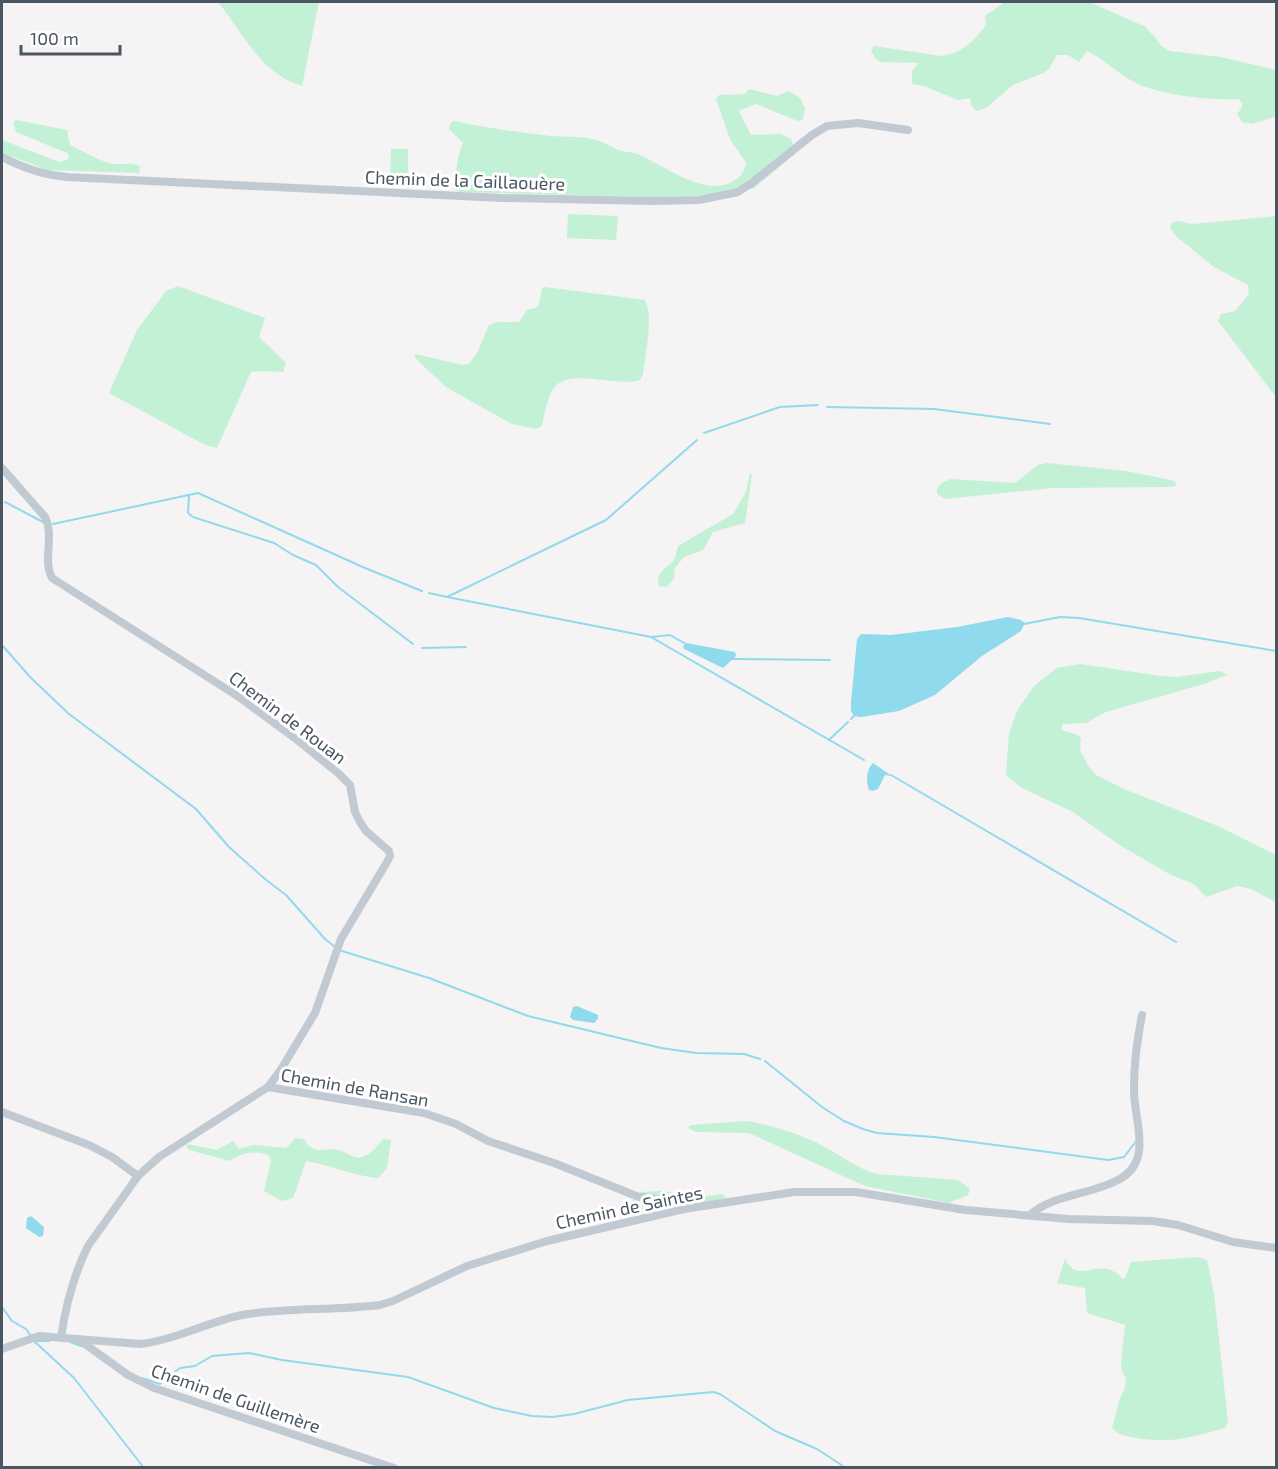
<svg xmlns="http://www.w3.org/2000/svg" width="1278" height="1469" font-family="'Exo 2',sans-serif">
<style>
.green{fill:#c3f1d5}
.water{fill:#90daee}
.lines{fill:none;stroke-linecap:round;stroke-linejoin:round}
.stream{stroke:#90daee;stroke-width:2}
.minor{stroke:#c1cad2;stroke-width:8}
.labels{text-anchor:middle;dominant-baseline:central;stroke-width:6;stroke-linejoin:round;paint-order:stroke}
.street-label{font-size:18px;fill:#4a5661;stroke:#fff}
</style>
<rect width="100%" height="100%" fill="#f5f3f3"/>
<g class="green">
<path d="M218,2H319L302,86C261,74 243,33 218,2Z"/>
<path d="M1005,2H1089L1144,26L1156,38L1161,46L1170,51L1221,57L1276,70V113L1274,117L1252,124L1242,122L1237,114L1242,107V103L1239,99C1212,101 1158,95 1134,82C1117,73 1104,59 1087,51L1079,62L1068,55H1057L1049,69L1043,73L1013,85L986,108L977,111L971,105L970,98L958,100L924,86L912,84V71L919,63L881,62L876,59L871,51L874,46L941,56C962,53 974,41 986,25L985,16Z"/>
<path d="M749,89L777,96L789,91L800,98L805,108L803,119L798,121L756,104L739,111L751,135L781,134L791,139L796,153L753,189L736,188L698,196L654,197L461,192L453,189C457,173 456,158 463,143L449,129L451,122L455,121C486,128 518,132 550,136C564,137 578,136 592,139C603,141 611,147 621,151C626,152 631,152 635,153C660,163 688,186 716,186C729,186 745,177 746,163L730,139L716,99L719,95L745,94Z"/>
<path d="M16,120L67,130L70,145C81,150 98,160 109,163C122,167 127,160 140,166L139,173L48,170L2,153V140L59,162L67,160L69,156L67,153L16,132L13,123Z"/>
<polygon points="391,149 408,149 408,184 390,184"/>
<polygon points="568,214 618,216 616,240 567,238"/>
<polygon points="1276,216 1276,397 1218,321 1221,314 1235,311 1249,294 1248,285 1214,267 1177,237 1170,228 1171,223 1178,221 1192,224"/>
<polygon points="178,286 265,318 259,337 286,363 283,372 261,371 251,372 217,448 205,445 109,393 137,330 166,291"/>
<path d="M545,287L645,300C654,317 645,354 643,374L640,380C618,388 568,366 553,389C547,399 544,415 542,426L536,429L512,424L446,387L415,358V354L463,365L469,364L477,353L489,325L497,322H519L527,310L536,308L539,304L542,288Z"/>
<polygon points="1047,463 1126,471 1171,480 1176,483 1176,486 1166,487 1052,488 945,499 937,494 937,488 943,482 951,479 1015,483 1038,465"/>
<path d="M750,473L752,475L745,523L713,532L703,550L684,557L674,569L675,577L667,587L659,586C654,574 666,569 673,561C676,556 677,551 678,546L733,514L746,492Z"/>
<polygon points="1081,664 1160,676 1176,677 1220,671 1227,675 1204,684 1106,712 1086,723 1062,724 1062,730 1078,735 1081,739 1080,750 1089,767 1096,775 1124,789 1218,826 1276,855 1276,902 1251,889 1237,886 1206,897 1194,884 1171,875 1121,846 1073,812 1022,788 1006,775 1009,733 1018,709 1035,685 1057,668"/>
<path d="M747,1121C770,1125 803,1135 823,1146C841,1155 857,1169 877,1174L958,1180L970,1189L968,1195L949,1203L865,1186L749,1133L696,1132L688,1128L690,1125Z"/>
<path d="M296,1138L304,1139C307,1144 309,1147 314,1149C322,1152 330,1147 338,1150C348,1152 354,1161 365,1156C372,1153 378,1145 383,1139L391,1140L387,1168L378,1178C352,1176 331,1165 306,1161L293,1198L282,1201L264,1191L271,1161L268,1155C253,1150 242,1153 230,1161L189,1150L186,1146L187,1144L217,1150L233,1141L239,1149L253,1145L286,1148Z"/>
<path d="M661,1191C672,1192 681,1195 691,1196C701,1197 711,1196 721,1194L726,1197L718,1201L637,1214L632,1208L631,1202L640,1192Z"/>
<path d="M1198,1257L1207,1260L1214,1294L1228,1422L1225,1428C1192,1437 1172,1444 1137,1438C1126,1436 1120,1436 1112,1428L1120,1398L1125,1388L1126,1379L1122,1371L1121,1363L1125,1325L1087,1313L1085,1288L1057,1283L1065,1259C1079,1288 1101,1252 1122,1279L1125,1278L1131,1262Z"/>
</g>
<g class="water">
<polygon points="1008,617 1021,620 1025,623 1021,631 982,656 935,695 899,711 861,717 854,716 851,711 851,702 857,639 861,634 891,635 957,627"/>
<polygon points="686,643 735,652 736,656 723,668 684,649 683,646"/>
<path d="M873,763L892,776L885,775L878,789L873,791L869,790C866,780 866,770 873,763Z"/>
<polygon points="577,1006 598,1015 598,1019 594,1023 573,1020 570,1017 573,1007"/>
<polygon points="31,1216 44,1227 43,1236 39,1237 26,1228 27,1218"/>
</g>
<g class="lines">
<g class="stream">
<polyline points="827,407 934,409 1050,424"/>
<polyline points="704,433 780,407 818,405"/>
<polyline points="189,496 188,513 193,517 274,543 293,555 316,565 338,587 413,644"/>
<polyline points="5,502 43,522"/>
<polyline points="53,524 198,493 365,568 422,591"/>
<polyline points="429,593 447,597 606,520 697,440"/>
<polyline points="447,597 651,637 864,760"/>
<polyline points="1024,624 1060,617 1079,618 1276,651"/>
<polyline points="652,637 670,635 686,644"/>
<polyline points="2,645 31,678 69,714 196,809 229,847 265,879 286,895 325,939 335,947"/>
<polyline points="422,648 466,647"/>
<polyline points="731,659 830,660"/>
<polyline points="851,719 855,715"/>
<polyline points="829,740 848,722"/>
<polyline points="891,775 1176,942"/>
<polyline points="342,951 429,978 528,1016 661,1048 696,1053 744,1054 760,1059"/>
<polyline points="765,1061 822,1107 844,1121 863,1129 877,1133 934,1137 1108,1160 1124,1157 1137,1140"/>
<polyline points="2,1307 12,1321 26,1329 31,1336"/>
<polyline points="34,1341 74,1378 144,1468"/>
<polyline points="35,1341 49,1341"/>
<polyline points="70,1342 81,1346"/>
<polyline points="142,1378 160,1384 180,1368 195,1366 212,1356 249,1353 282,1360 408,1377 494,1408 532,1416 552,1417 574,1414 628,1400 713,1392 720,1394 775,1431 817,1449 846,1468"/>
</g>
<g class="minor">
<path d="M2,157C23,168 42,175 67,177L502,198L652,201L699,200L738,192L753,182L812,135L827,126L858,123L908,130"/>
<path d="M2,468L45,517C55,537 42,559 52,578L239,697L296,739L338,773L350,785L355,812L360,822L366,831L389,851L390,856L387,862L341,939L315,1013L280,1071L268,1087"/>
<polyline points="2,1112 89,1145 112,1157 138,1176"/>
<path d="M1030,1215C1054,1194 1090,1195 1118,1180C1155,1161 1133,1119 1134,1088C1134,1063 1137,1040 1142,1015"/>
<path d="M61,1337C66,1304 73,1276 88,1246L138,1176L159,1157L268,1087L424,1113L456,1124L488,1141L554,1163L639,1197L665,1200L681,1204L684,1209"/>
<polyline points="78,1339 128,1375 154,1388 394,1468"/>
<path d="M2,1349L39,1336L140,1344C175,1340 207,1322 242,1315C287,1307 334,1311 380,1305L393,1301L467,1266L547,1241L684,1209L794,1192H856L965,1210L1069,1219L1153,1221L1178,1225L1233,1242L1276,1248"/>
</g>
</g>
<g class="labels">
<g class="street-label">
<text transform="translate(465 180) rotate(2)">Chemin de la Caillaouère</text>
<text transform="translate(288 717) rotate(37)">Chemin de Rouan</text>
<text transform="translate(355 1087) rotate(10)">Chemin de Ransan</text>
<text transform="translate(629 1207) rotate(-12)">Chemin de Saintes</text>
<text transform="translate(236 1398) rotate(19)">Chemin de Guillemère</text>
</g>
</g>
<rect width="1278" height="1469" fill="none" stroke="#4a5661" stroke-width="6"/>
<path d="M21 45v9h99v-9" fill="none" stroke="#4a5661" stroke-width="3"/>
<text x="30" y="45" font-size="18" fill="#4a5661" stroke="#ffffff" stroke-width="4.5" paint-order="stroke">100 m</text>
</svg>
